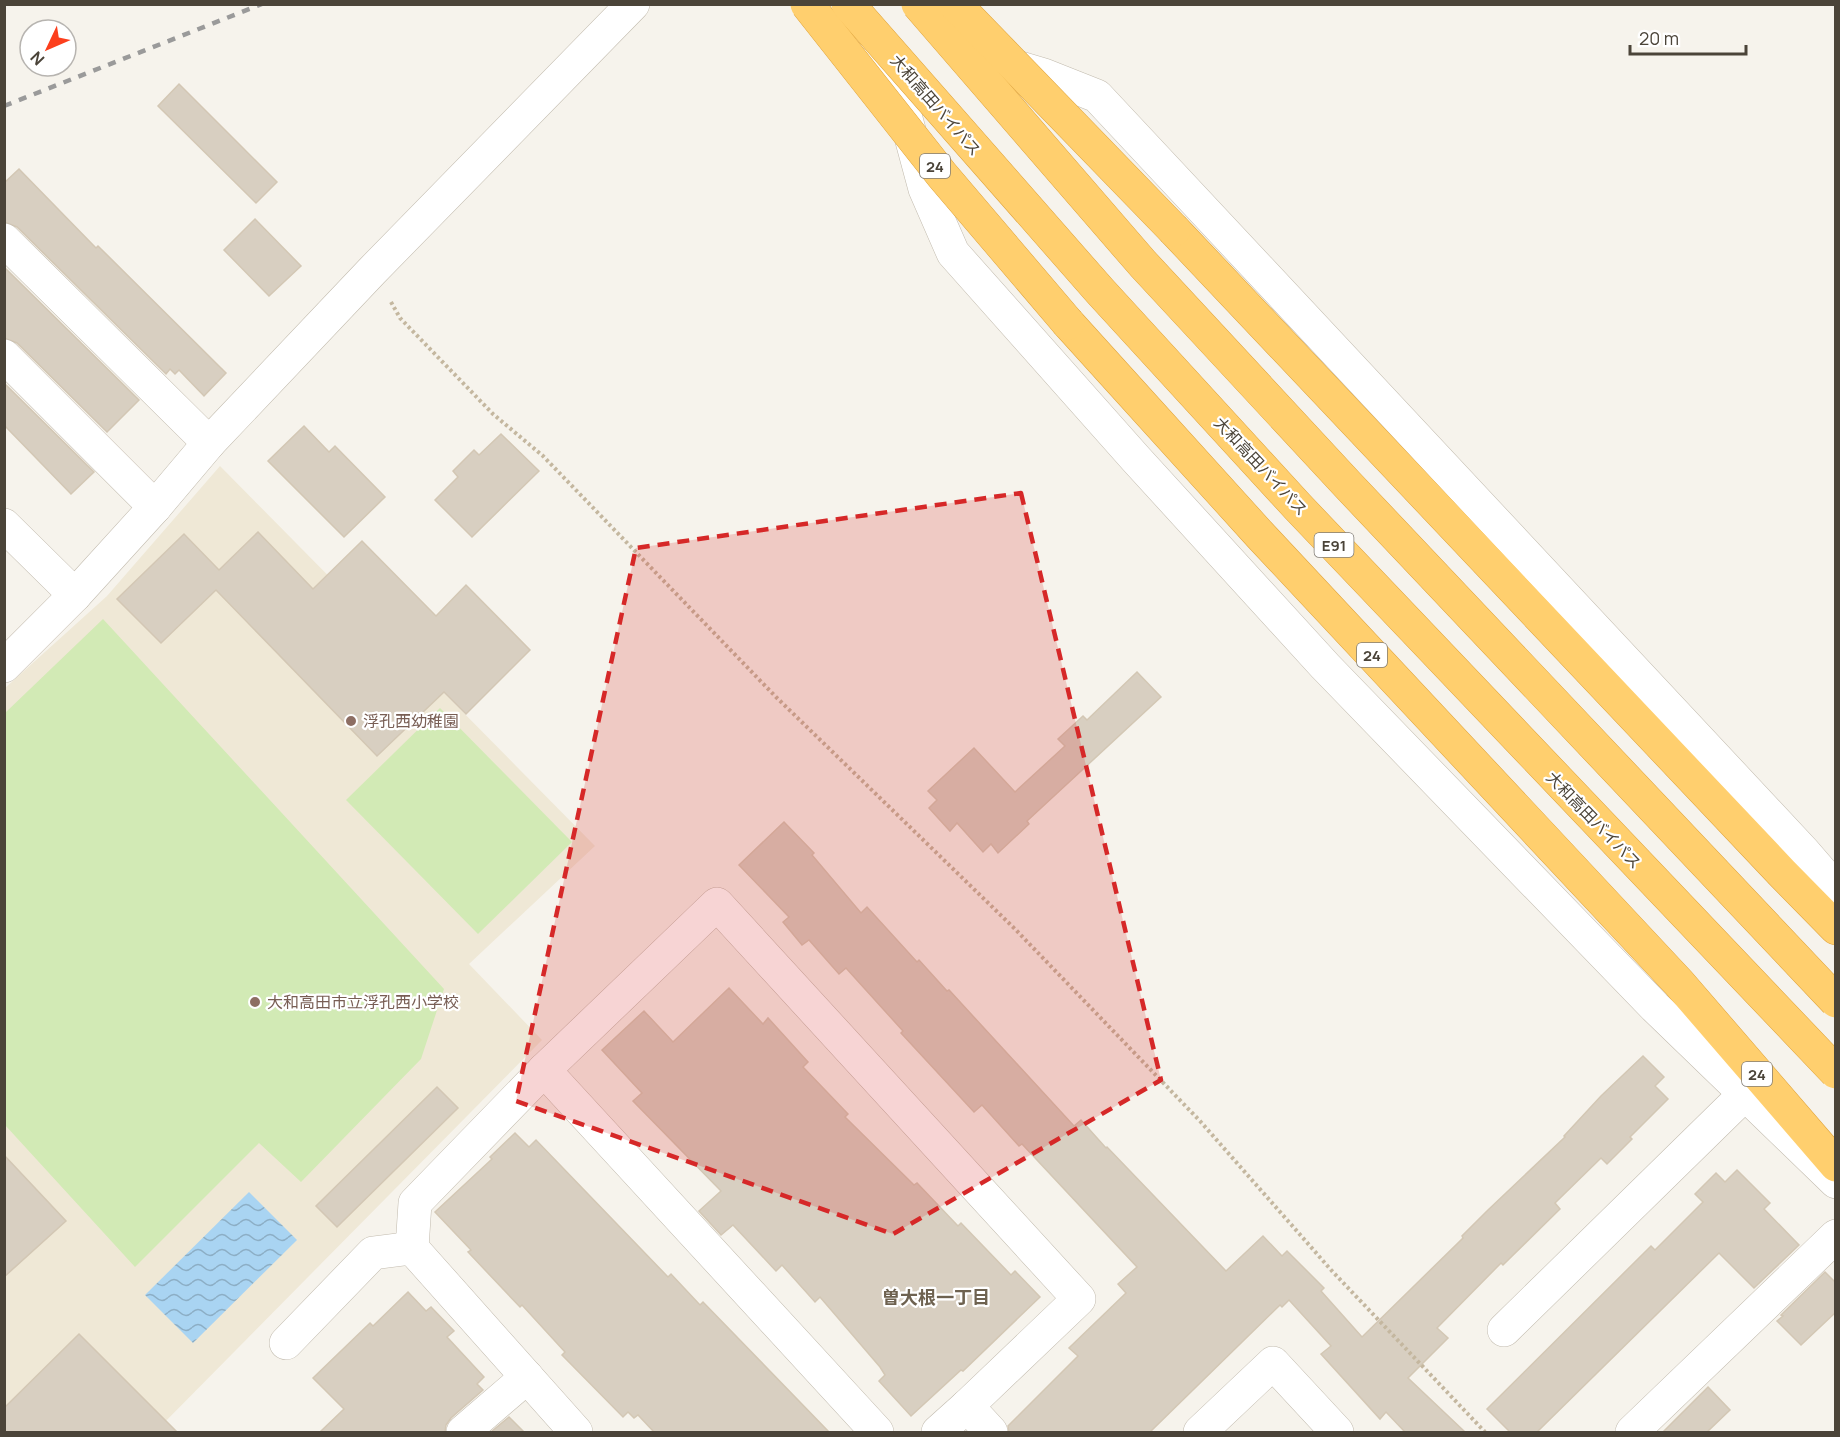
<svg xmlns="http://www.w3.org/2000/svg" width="1840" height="1437" font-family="Manrope,'Noto Sans JP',sans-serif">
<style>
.education{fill:#efe8d6}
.green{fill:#d2eab5}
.water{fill:url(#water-waves)}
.building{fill:#d8cfc1;stroke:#d3c7b4;stroke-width:1.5}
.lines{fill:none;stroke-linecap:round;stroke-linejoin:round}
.minor-casing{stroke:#c2bbae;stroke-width:34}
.highway-casing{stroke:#e0a43c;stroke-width:34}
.path{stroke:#c4b79f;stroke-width:4;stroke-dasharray:3 3;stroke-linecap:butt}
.minor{stroke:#fff;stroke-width:33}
.highway{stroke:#ffcf6e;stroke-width:33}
.rail{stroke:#9a9a9a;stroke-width:4.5;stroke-dasharray:8 8;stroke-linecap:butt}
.highway-bridge-casing{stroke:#e0a43c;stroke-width:34;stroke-linecap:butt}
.highway-bridge{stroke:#ffcf6e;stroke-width:33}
.marked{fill:#d62828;fill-opacity:0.2;stroke:#d62828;stroke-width:4.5;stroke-dasharray:12 8;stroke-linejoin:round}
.education-dot{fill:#8d6e63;stroke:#fff;stroke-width:2}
.labels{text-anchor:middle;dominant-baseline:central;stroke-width:4.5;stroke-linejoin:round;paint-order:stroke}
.shield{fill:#fff;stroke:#817c74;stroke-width:1.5}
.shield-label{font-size:15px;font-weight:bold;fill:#4b4439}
.street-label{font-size:16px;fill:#4b4439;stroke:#fff}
.education-label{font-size:16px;fill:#785e54;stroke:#fff;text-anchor:start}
.neighbourhood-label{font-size:18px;font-weight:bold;fill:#6e6250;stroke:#fff}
</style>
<defs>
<pattern id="water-waves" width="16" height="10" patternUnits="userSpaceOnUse" patternTransform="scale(1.5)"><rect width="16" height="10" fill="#a9d4f2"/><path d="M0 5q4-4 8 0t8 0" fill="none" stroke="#8caec5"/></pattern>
</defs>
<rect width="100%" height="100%" fill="#f6f3ec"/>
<polygon class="education" points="220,466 595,846 469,964 542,1040 155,1432 5,1432 4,689 107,596"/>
<g class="green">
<polygon points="103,619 444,989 421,1059 301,1182 259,1143 135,1267 5,1125 5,713"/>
<polygon points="440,708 572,842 478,934 346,800"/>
</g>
<polygon class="water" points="249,1192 297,1240 193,1343 145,1295"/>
<g class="building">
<polygon points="179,84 277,182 256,203 158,106"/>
<polygon points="19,169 96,248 98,246 226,373 204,396 179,370 175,374 170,369 166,374 17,227 4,222 4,183"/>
<polygon points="255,219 301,266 269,296 224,250"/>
<polygon points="4,267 139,400 107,432 17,343 4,338"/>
<polygon points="4,383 94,472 71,494 4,425"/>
<polygon points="304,426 329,452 335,446 385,497 344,537 268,461"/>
<polygon points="501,434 539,471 472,537 435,500 458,477 453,471 474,450 479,455"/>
<polygon points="258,532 313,589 362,541 436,616 466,585 530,650 466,714 444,692 377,756 216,590 161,643 117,599 184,534 219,570"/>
<polygon points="1137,672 1161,697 1027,821 1029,824 998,853 991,844 983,852 957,823 950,831 929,808 937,800 928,791 974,748 1015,792 1065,746 1058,739 1083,716 1087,720"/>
<polygon points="784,822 814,853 812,855 861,913 867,907 917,962 919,960 947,991 949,990 1074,1126 1081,1120 1106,1148 1107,1147 1226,1271 1263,1236 1282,1256 1287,1251 1324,1288 1321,1291 1362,1337 1463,1238 1462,1236 1488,1210 1565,1137 1564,1136 1601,1096 1643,1056 1664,1077 1655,1086 1668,1099 1630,1137 1632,1139 1607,1164 1601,1158 1555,1203 1560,1209 1503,1265 1501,1263 1437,1328 1448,1338 1408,1378 1465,1432 1405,1432 1386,1412 1380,1419 1321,1354 1331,1346 1289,1300 1282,1307 1280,1305 1150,1432 1009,1432 1008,1426 1078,1356 1069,1348 1126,1293 1118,1284 1137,1267 1022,1144 1019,1146 982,1105 974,1112 901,1033 903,1031 846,968 839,974 809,940 802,945 783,922 789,917 739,865"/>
<polygon points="729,988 763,1024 768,1018 808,1062 803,1067 848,1114 845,1117 914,1185 917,1183 958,1226 961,1223 1011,1275 1015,1271 1040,1297 963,1371 961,1370 911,1416 879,1381 885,1375 880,1367 820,1297 815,1302 782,1265 776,1271 733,1225 721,1235 699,1211 721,1191 633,1101 642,1093 602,1050 644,1011 673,1042"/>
<polygon points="437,1087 458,1108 337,1227 316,1206"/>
<polygon points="515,1133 529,1147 536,1140 668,1277 671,1274 700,1305 703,1302 829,1432 654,1432 638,1415 634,1418 628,1412 623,1417 562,1355 565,1352 522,1305 520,1307 468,1252 471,1250 435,1212 492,1159 490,1157"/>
<polygon points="4,1155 66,1221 4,1277"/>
<polygon points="1737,1170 1770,1203 1764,1209 1799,1245 1754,1288 1719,1253 1537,1432 1510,1432 1487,1409 1651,1246 1655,1250 1703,1202 1695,1194 1716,1173 1725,1182"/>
<polygon points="1825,1272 1836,1283 1836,1312 1801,1345 1777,1321 1783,1316 1781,1315"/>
<polygon points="408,1292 426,1311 431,1307 454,1331 447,1337 484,1377 477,1384 483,1390 451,1418 446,1425 445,1432 320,1432 344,1409 313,1378 370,1323 373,1326"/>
<polygon points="79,1334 177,1432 4,1432 4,1408"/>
<polygon points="1708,1387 1730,1410 1707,1432 1663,1432"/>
<polygon points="509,1417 524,1432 491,1432"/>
</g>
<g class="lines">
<defs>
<g id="minor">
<polyline points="869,33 905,115 925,189 953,253 1136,459 1325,666 1655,1007 1836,1182"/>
<polyline points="1007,64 1044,75 1097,96 1804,852 1836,889"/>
<polyline points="4,240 209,443"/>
<polyline points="4,356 155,507"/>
<polyline points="4,525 75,595"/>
<polyline points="4,666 75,595 155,507 209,443 372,271 633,4"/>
<polyline points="544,1070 717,904 1079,1299 967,1406"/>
<polyline points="1504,1330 1745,1094"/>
<polyline points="286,1343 373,1253 412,1248"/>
<polyline points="463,1432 527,1377"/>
<polyline points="576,1432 412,1248 415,1203 544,1070 877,1432"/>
<polyline points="938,1432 967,1406 991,1432"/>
<polyline points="1200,1432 1273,1363 1337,1432"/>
<polyline points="1632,1432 1836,1236"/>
</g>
<g id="highway">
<polyline points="1174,230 1782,873 1836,928"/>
<polyline points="1068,323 1260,535 1679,983 1836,1165"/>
</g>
</defs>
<use href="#minor" class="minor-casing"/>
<use href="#highway" class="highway-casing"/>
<polyline class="path" points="391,302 400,318 493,414 543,456 776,697 1015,929 1200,1121 1332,1271 1485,1432"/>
<use href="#minor" class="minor"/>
<use href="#highway" class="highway"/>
<polyline class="rail" points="4,106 262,4"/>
<defs>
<g id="highway-bridge">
<polyline points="807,4 942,175 1068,323"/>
<polyline points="848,4 1100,291 1297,506 1836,1072"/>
<polyline points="918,4 1143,264 1347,484 1836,1001"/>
<polyline points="955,4 1174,230"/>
</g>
</defs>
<use href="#highway-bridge" class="highway-bridge-casing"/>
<use href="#highway-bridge" class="highway-bridge"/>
</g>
<path class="marked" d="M1021,493L1161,1080L893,1234L516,1101L636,548Z"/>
<g class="education-dot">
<circle cx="351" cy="721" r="6"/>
<circle cx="255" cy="1002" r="6"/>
</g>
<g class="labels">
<g class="shield">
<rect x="920" y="154" width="30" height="24" rx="4.5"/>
<rect x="1314.5" y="533" width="39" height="24" rx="4.5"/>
<rect x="1357" y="643" width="30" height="24" rx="4.5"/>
<rect x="1742" y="1062" width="30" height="24" rx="4.5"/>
</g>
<g class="shield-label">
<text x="935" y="166">24</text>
<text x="1334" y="545">E91</text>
<text x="1372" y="655">24</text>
<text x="1757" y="1074">24</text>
</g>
<g class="street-label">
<text transform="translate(936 105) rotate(49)">大和高田バイパス</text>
<text transform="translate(1261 466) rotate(47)">大和高田バイパス</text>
<text transform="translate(1594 820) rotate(46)">大和高田バイパス</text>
</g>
<g class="education-label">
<text x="363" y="721">浮孔西幼稚園</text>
<text x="267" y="1002">大和高田市立浮孔西小学校</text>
</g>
<g class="neighbourhood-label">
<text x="936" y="1297">曽大根一丁目</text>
</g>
</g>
<rect width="1840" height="1437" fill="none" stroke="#4b4439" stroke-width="12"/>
<g transform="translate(48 48) rotate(226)"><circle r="28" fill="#ffffff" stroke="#b7b4b0" stroke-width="1.5"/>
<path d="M0-4.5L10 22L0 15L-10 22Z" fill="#fc3f1d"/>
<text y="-9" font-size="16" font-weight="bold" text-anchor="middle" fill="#4b4439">N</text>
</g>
<path d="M1630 45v9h116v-9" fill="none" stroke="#4b4439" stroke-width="3"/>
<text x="1639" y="45" font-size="18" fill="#4b4439" stroke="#ffffff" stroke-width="4.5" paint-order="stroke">20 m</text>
</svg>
